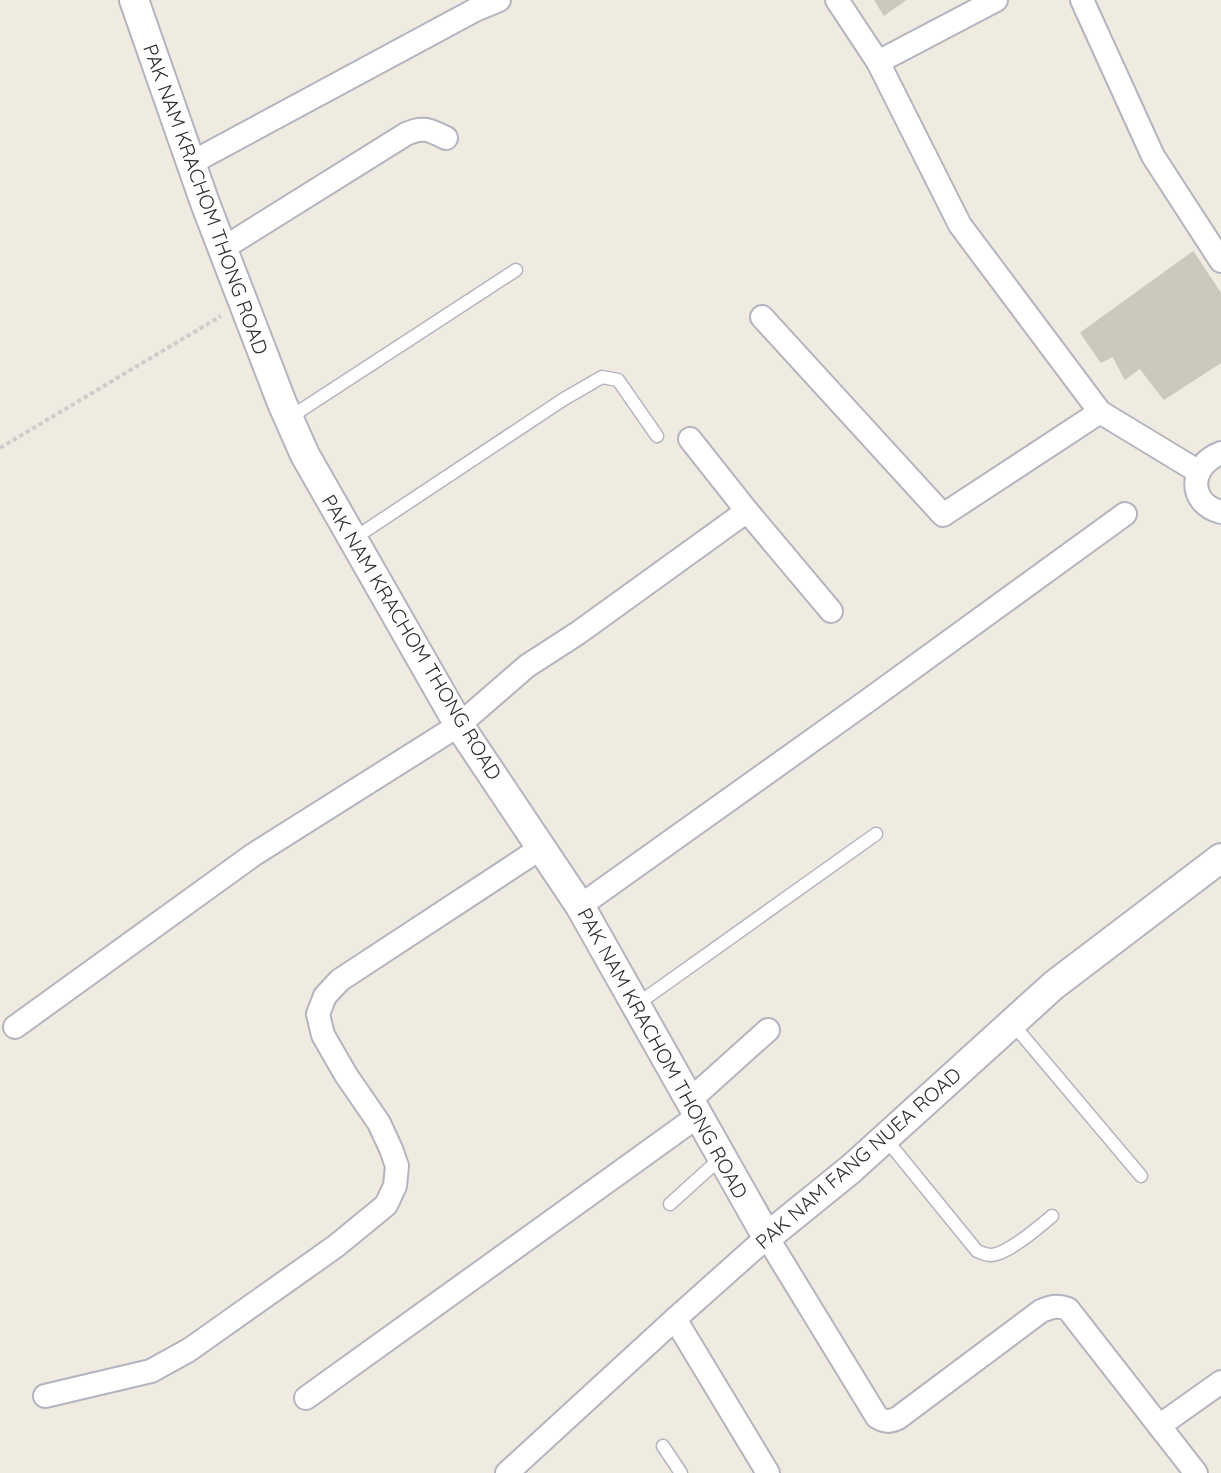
<svg xmlns="http://www.w3.org/2000/svg" width="1221" height="1473" font-family="Quicksand,sans-serif">
<style>
.building{fill:#cbc9be;stroke:#cbc7b9;stroke-width:1.5}
.lines{fill:none;stroke-linecap:round;stroke-linejoin:round}
.service-casing{stroke:#b4b4c1;stroke-width:15}
.minor-casing{stroke:#b4b4c1;stroke-width:26}
.tertiary-casing{stroke:#b4b4c1;stroke-width:32}
.path{stroke:#cdcdcd;stroke-width:4;stroke-dasharray:4.5 3;stroke-linecap:butt}
.service{stroke:#fff;stroke-width:12}
.minor{stroke:#fff;stroke-width:22}
.tertiary{stroke:#fff;stroke-width:28}
.labels{text-anchor:middle;dominant-baseline:central;stroke-width:6;stroke-linejoin:round;paint-order:stroke}
.street-label{font-size:20px;fill:#2e2e2e;stroke:#fff}
</style>
<rect width="100%" height="100%" fill="#efebe0"/>
<g class="building">
<polygon points="875,0 905,0 884,15"/>
<polygon points="1193,252 1221,294 1221,362 1164,399 1140,368 1125,379 1113,356 1101,362 1081,333"/>
</g>
<g class="lines">
<defs>
<g id="service">
<polyline points="289,418 516,270"/>
<polyline points="353,539 564,399 602,377 618,380 657,436"/>
<polyline points="636,1005 876,834"/>
<polyline points="1012,1023 1141,1176"/>
<path d="M885,1138L977,1251C982,1253 986,1255 991,1255C1008,1254 1039,1227 1052,1216"/>
<polyline points="670,1204 722,1157"/>
<polyline points="663,1446 681,1473"/>
</g>
<g id="minor">
<polyline points="837,0 878,62 960,225 1100,412 1199,472"/>
<polyline points="1082,0 1153,156 1221,261"/>
<polyline points="878,62 996,0"/>
<polyline points="191,163 475,10 499,0"/>
<path d="M222,249L406,134C423,126 430,130 446,138"/>
<polyline points="762,317 943,515 1100,412"/>
<polyline points="690,439 747,511 831,611"/>
<path d="M1221,453C1189,465 1187,503 1221,512"/>
<polyline points="580,906 866,702 1125,514"/>
<polyline points="15,1027 253,855 459,725 527,666 578,633 747,511"/>
<polyline points="690,1100 768,1030"/>
<polyline points="675,1319 768,1473"/>
<polyline points="45,1396 151,1371 189,1350 336,1246 386,1205 395,1186 397,1166 391,1149 379,1123 346,1075 323,1035 318,1014 325,996 340,980 541,848"/>
<polyline points="306,1398 698,1116"/>
<polyline points="1159,1426 1221,1382"/>
<path d="M507,1473L675,1319L767,1237L877,1417C885,1422 890,1422 898,1418L1041,1311C1051,1307 1057,1305 1068,1309L1196,1473"/>
</g>
<polyline id="tertiary" points="134,0 205,203 282,403 305,455 459,725 580,906 767,1237 851,1169 1054,985 1221,858"/>
</defs>
<use href="#service" class="service-casing"/>
<use href="#minor" class="minor-casing"/>
<use href="#tertiary" class="tertiary-casing"/>
<polyline class="path" points="0,448 221,316"/>
<use href="#service" class="service"/>
<use href="#minor" class="minor"/>
<use href="#tertiary" class="tertiary"/>
</g>
<g class="labels">
<g class="street-label">
<text transform="translate(206 199) rotate(70)">PAK NAM KRACHOM THONG ROAD</text>
<text transform="translate(412 637) rotate(59)">PAK NAM KRACHOM THONG ROAD</text>
<text transform="translate(663 1053) rotate(61)">PAK NAM KRACHOM THONG ROAD</text>
<text transform="translate(858 1158) rotate(-41)">PAK NAM FANG NUEA ROAD</text>
</g>
</g>
</svg>
